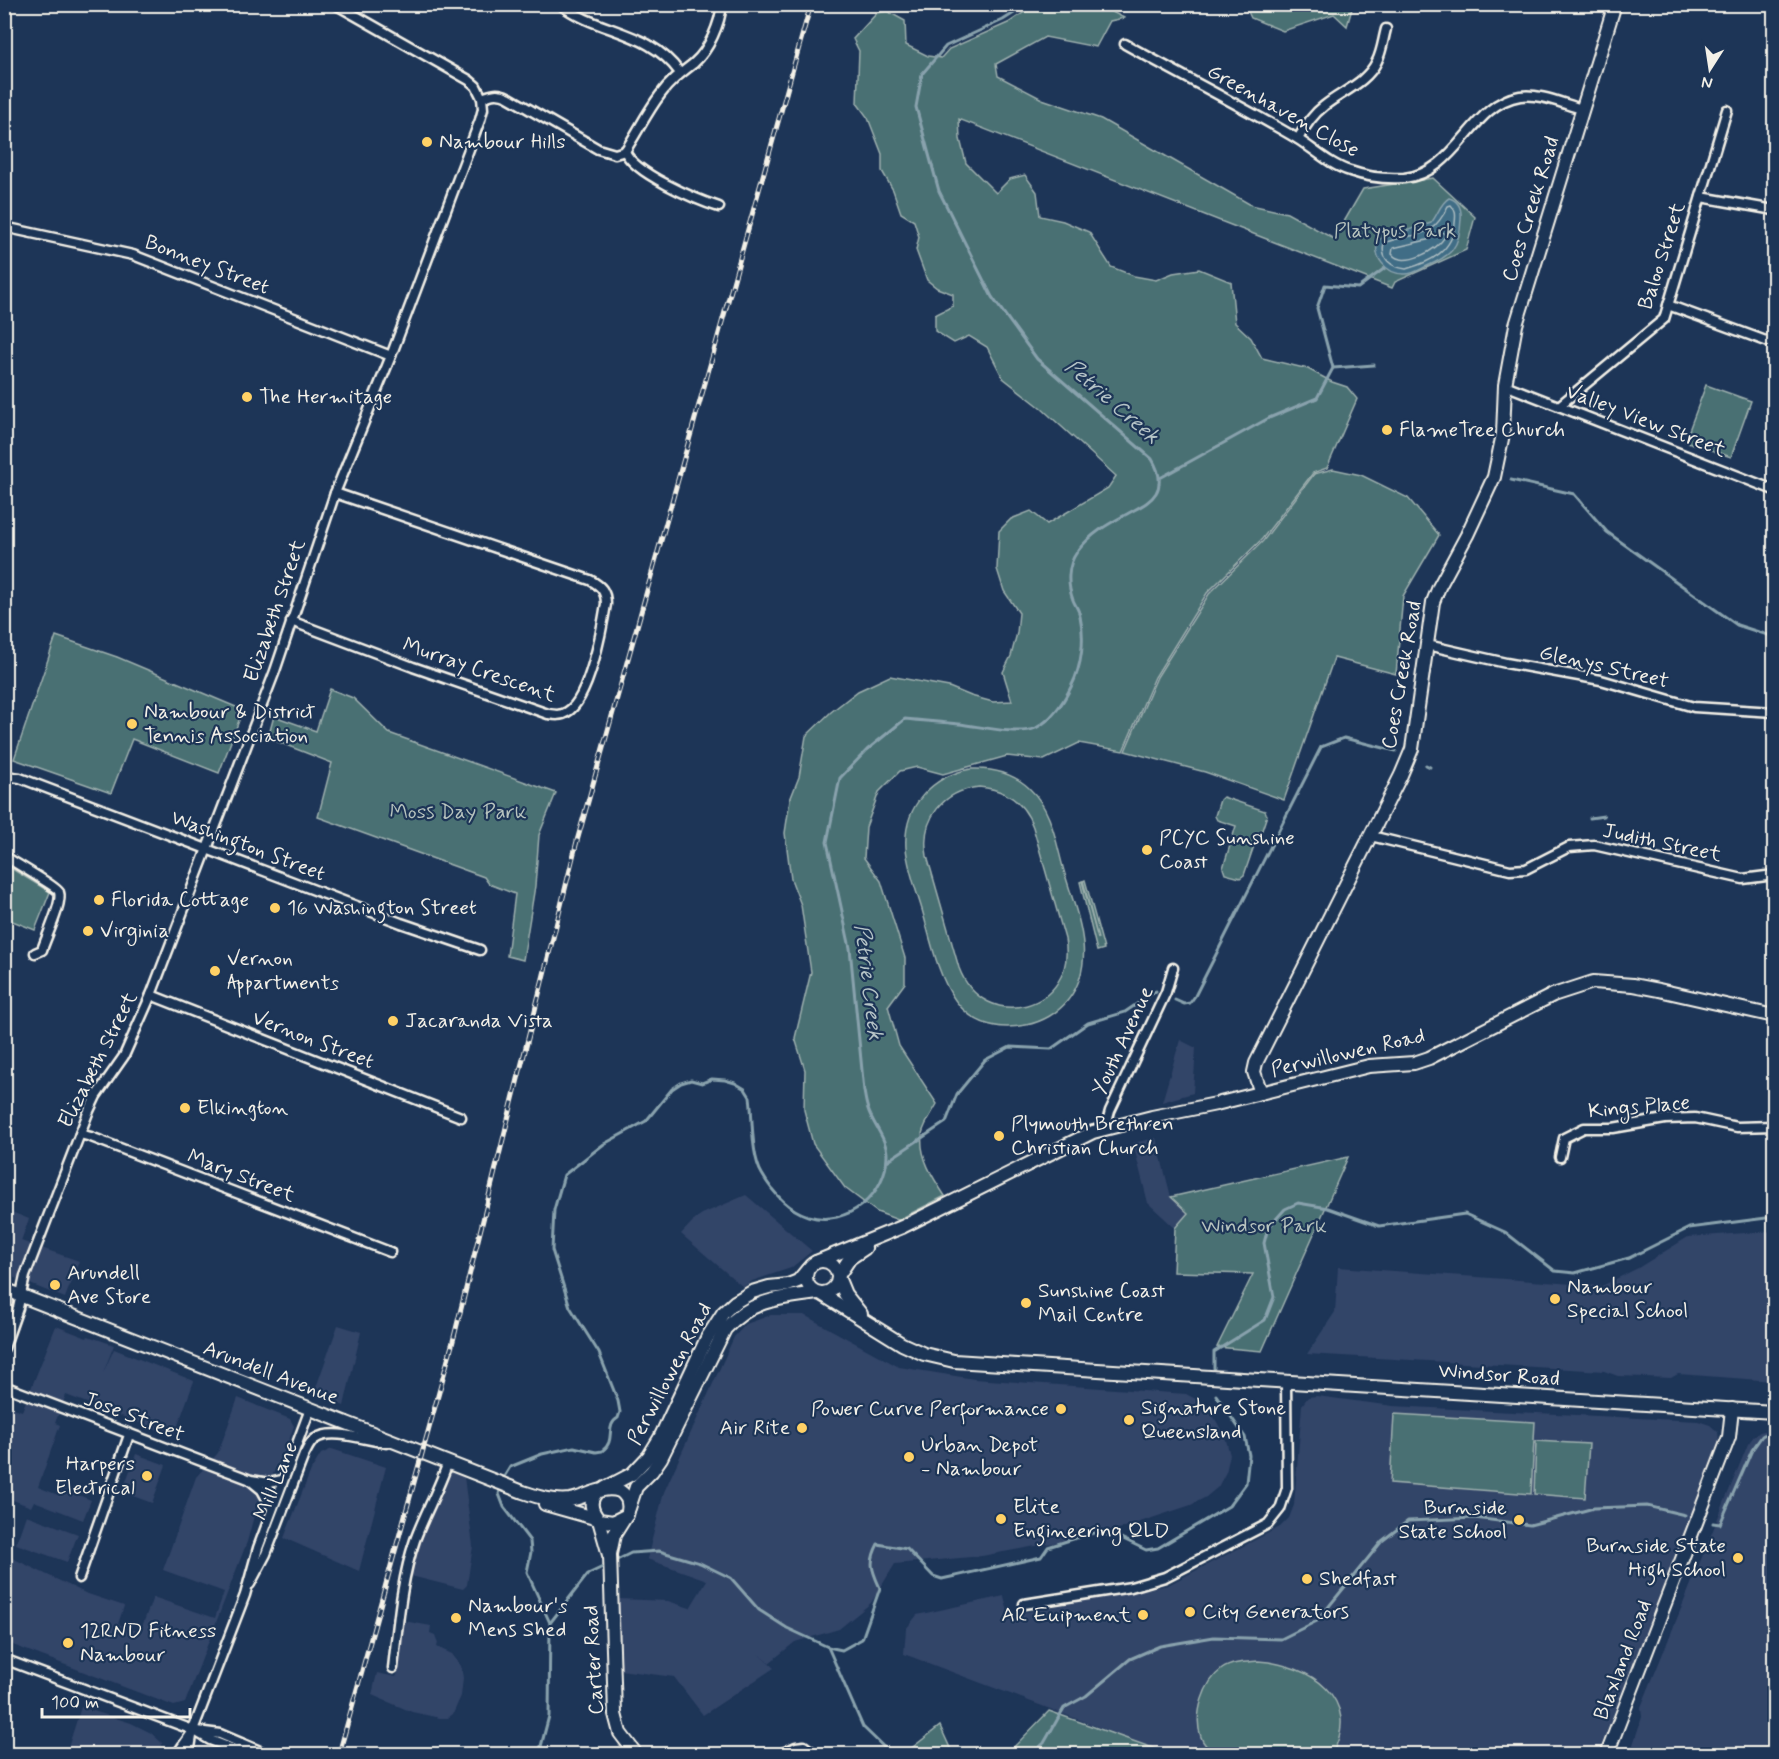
<svg xmlns="http://www.w3.org/2000/svg" width="1779" height="1759" font-family="Mynerve,sans-serif">
<style>
.built{fill:#324468}
.green{fill:#486f73;stroke:#9eb0ae;stroke-width:1.5;fill-rule:evenodd}
.water{fill:#416d86;stroke:#89a2ad;stroke-width:1.5}
.lines{fill:none;stroke-linecap:round;stroke-linejoin:round}
.shore{stroke:#acbcc1;stroke-width:1.5}
.stream{stroke:#89a2ad;stroke-width:3}
.street-casing{stroke:#f4f1e8;stroke-width:13}
.secondary-casing{stroke:#f4f1e8;stroke-width:16}
.street{stroke:#1d3557;stroke-width:8}
.secondary{stroke:#1d3557;stroke-width:12}
.rail-casing{stroke:#f4f1e8;stroke-width:5}
.rail{stroke:#1d3557;stroke-width:3;stroke-dasharray:9;stroke-linecap:butt}
.poi-dot{fill:#ffd166;stroke:#1d3557;stroke-width:2}
.labels{text-anchor:middle;dominant-baseline:central;stroke-width:4.5;stroke-linejoin:round;paint-order:stroke}
.street-label{font-size:21px;fill:#f4f1e8;stroke:#1d3557}
.poi-label{font-size:21px;fill:#f4f1e8;stroke:#1d3557;text-anchor:start}
.park-label{font-size:21px;fill:#b8c4bf;stroke:#1d3557}
.water-label{font-size:22px;font-style:italic;fill:#b5c3c6;stroke:#1d3557}
</style>
<rect width="100%" height="100%" fill="#1d3557"/>
<filter id="ink" filterUnits="userSpaceOnUse"><feTurbulence type="fractalNoise" baseFrequency=".0167" numOctaves="2"/><feDisplacementMap in="SourceGraphic" scale="12" xChannelSelector="R" yChannelSelector="G"/><feConvolveMatrix kernelMatrix="1 2 1 2 8 2 1 2 1" color-interpolation-filters="sRGB"/></filter>
<g filter="url(#ink)">
<g class="built">
<polygon points="1180,1040 1196,1048 1193,1093 1162,1102"/>
<polygon points="1156,1138 1171,1197 1188,1213 1175,1228 1148,1203 1133,1143"/>
<polygon points="746,1195 812,1251 791,1268 752,1281 743,1287 681,1234 695,1219 702,1214"/>
<polygon points="4,1209 29,1219 21,1241 79,1261 65,1298 5,1274"/>
<polygon points="1774,1231 1774,1381 1678,1374 1671,1378 1618,1376 1604,1371 1307,1354 1335,1312 1338,1267 1602,1286 1638,1268 1688,1237"/>
<polygon points="771,1315 804,1315 899,1367 974,1379 1186,1394 1207,1405 1218,1424 1226,1440 1230,1455 1226,1472 1218,1487 1206,1497 1191,1505 1107,1533 982,1556 895,1564 871,1603 839,1629 795,1642 769,1663 757,1653 774,1668 703,1715 674,1677 620,1670 619,1599 668,1601 690,1608 707,1580 647,1559 664,1492 734,1337 746,1324"/>
<polygon points="338,1325 361,1332 344,1406 314,1393"/>
<polygon points="56,1326 87,1338 88,1336 114,1345 103,1373 114,1349 194,1381 174,1436 66,1395 55,1423 60,1425 38,1487 58,1495 61,1488 91,1500 83,1520 34,1501 31,1507 5,1497 4,1405 22,1411"/>
<polygon points="1317,1396 1393,1406 1698,1421 1710,1425 1718,1432 1719,1441 1598,1754 1170,1754 904,1654 906,1629 917,1615 1004,1596 1009,1615 1168,1585 1280,1527 1289,1518 1294,1505 1302,1405 1308,1397"/>
<polygon points="238,1398 290,1419 294,1426 285,1452 258,1501 247,1542 185,1703 174,1706 5,1642 4,1560 9,1561 10,1557 85,1593 124,1606 118,1624 140,1632 153,1597 215,1618 224,1592 163,1570 196,1477 218,1453"/>
<polygon points="1767,1430 1774,1431 1774,1754 1630,1754 1642,1717 1641,1707 1748,1444 1754,1436 1760,1432"/>
<polygon points="332,1449 386,1467 359,1571 284,1538 311,1470 321,1454"/>
<polygon points="136,1454 166,1465 152,1503 122,1492"/>
<polygon points="450,1472 464,1477 473,1546 467,1585 463,1589 411,1576 419,1545"/>
<polygon points="26,1515 78,1534 67,1562 16,1544"/>
<polygon points="404,1621 431,1626 430,1633 435,1635 438,1643 437,1647 452,1654 461,1666 463,1678 461,1696 453,1714 448,1718 440,1718 412,1712 372,1695 377,1673 396,1677 399,1671"/>
<polygon points="81,1707 131,1723 151,1733 162,1743 161,1754 66,1754"/>
</g>
<g class="green">
<path d="M1035,5H1099L1124,18L1110,21L1096,47L1045,37L996,64L998,76L1042,99L1101,119L1251,205L1287,213L1334,239L1363,189L1433,178L1475,217L1466,250L1395,282L1392,288L959,119L960,139L966,163L996,193L1010,179L1025,175L1037,192L1040,216L1063,221L1089,232L1111,267L1134,276L1156,280L1173,273L1199,269L1231,282L1235,323L1251,338L1262,358L1308,369L1332,382L1347,387L1357,399L1327,468L1313,473L1262,539L1207,593L1155,677L1123,751L1079,743L1044,760L1007,756L943,774L917,767L900,771L879,792L866,827L864,858L881,881L905,958V983L888,1006L899,1046L937,1104C932,1113 924,1124 922,1134C919,1157 933,1178 945,1196L898,1220L877,1212L845,1188L813,1144L804,1110L805,1070L795,1038L811,972L801,905L791,879L785,833L790,800L799,777L806,736L831,712L858,691L890,676L949,687L971,696L993,702L1012,701L1003,672L1011,656L1017,633L1019,613L1004,591L997,569L999,531L1011,519L1031,511L1047,524L1108,488L1116,476L1040,407L1003,378L987,347L969,336L954,343L935,331V315L953,306V294L937,288L927,280L916,250L919,237L914,221L901,213L893,190L882,171V154L868,118L857,103L859,51L853,39L877,13L887,11L905,21L906,45L928,56L941,58L949,49L1008,23Z"/>
<polygon points="1245,5 1353,5 1347,26 1334,14 1283,31 1251,18"/>
<polygon points="1706,385 1751,401 1731,457 1685,441"/>
<polygon points="1333,469 1361,475 1408,498 1439,535 1403,596 1396,674 1334,658 1284,800 1205,772 1125,751 1157,677 1209,594 1263,541 1314,474"/>
<polygon points="56,636 117,657 243,710 219,773 132,739 111,793 14,759"/>
<polygon points="330,689 353,698 389,733 556,793 539,835 535,886 523,960 507,956 515,894 489,884 484,877 318,817 332,763 268,738 274,716 316,731"/>
<path d="M971,769C993,768 1013,773 1029,788C1052,809 1056,843 1064,871C1076,913 1099,960 1068,1000C1058,1013 1042,1022 1026,1025C950,1040 938,967 923,913C917,892 908,870 906,848C903,806 932,776 971,769ZM979,787C1005,789 1024,802 1033,827L1065,939C1078,1010 984,1035 959,968L927,856C920,819 943,791 979,787Z"/>
<polygon points="1223,797 1265,811 1267,815 1262,830 1258,834 1244,875 1240,878 1225,874 1223,868 1236,826 1217,820 1215,816 1220,800"/>
<polygon points="4,864 50,892 35,930 5,918"/>
<polygon points="1085,880 1104,949 1097,951 1080,882 1082,881 1098,939 1083,881"/>
<polygon points="1348,1157 1262,1351 1217,1347 1253,1274 1173,1272 1175,1228 1188,1213 1171,1197"/>
<polygon points="1394,1414 1535,1422 1531,1494 1390,1483"/>
<polygon points="1536,1441 1589,1444 1585,1498 1534,1494"/>
<path d="M1258,1661C1309,1664 1363,1699 1332,1754H1215C1209,1749 1203,1744 1201,1737C1193,1715 1204,1682 1222,1669C1232,1662 1247,1662 1258,1661Z"/>
<polygon points="1049,1711 1164,1752 1163,1754 1007,1754"/>
<polygon points="940,1726 951,1750 995,1754 904,1754"/>
</g>
<path class="water" d="M1449,198C1459,201 1462,208 1461,219C1460,248 1451,256 1425,267C1419,270 1411,275 1404,274C1386,274 1371,256 1379,239L1431,223C1438,215 1440,203 1449,198Z"/>
<g class="lines">
<g class="shore">
<path d="M1451,205C1456,210 1456,215 1455,223C1453,251 1431,262 1406,269C1391,267 1380,259 1384,243C1415,231 1431,242 1448,206Z"/>
<path d="M1441,232L1444,233L1445,236C1439,250 1403,269 1392,254L1393,248L1427,240Z"/>
</g>
<g class="stream">
<polyline points="1333,368 1374,365"/>
<polyline points="1160,478 1269,418 1317,398 1333,368 1317,308 1325,285 1358,288 1385,268"/>
<polyline points="1511,480 1574,494 1607,532 1681,585 1737,625 1774,637"/>
<polyline points="1426,765 1430,767"/>
<polyline points="1590,818 1604,816"/>
<polyline points="1175,1000 1184,1004 1190,1003 1195,996 1321,747 1344,738 1396,751"/>
<polyline points="887,1161 946,1122 957,1094 985,1060 1010,1047 1051,1049 1088,1023 1125,1012 1156,991"/>
<polyline points="1214,1368 1214,1352 1265,1320 1274,1297 1264,1243 1268,1228 1285,1209 1298,1203 1328,1208 1379,1226 1465,1214 1505,1232 1555,1271 1575,1273 1629,1258 1689,1228 1774,1217"/>
<path d="M502,1480L510,1467L542,1454L574,1447L596,1452L602,1451C617,1440 604,1426 618,1418L620,1412L618,1401L599,1353L570,1307L552,1250L554,1210L564,1175L604,1144L646,1121L672,1089L681,1083L691,1080L702,1083L712,1079L725,1080L735,1083L745,1089L750,1097C753,1119 751,1156 762,1174C773,1193 787,1209 808,1216C847,1228 887,1194 887,1155C887,1139 873,1125 868,1109C866,1104 865,1097 864,1091L850,948L827,842L840,778L867,750L905,719C923,721 941,722 959,724C979,726 1018,736 1036,728C1053,719 1063,703 1071,687C1082,666 1085,639 1080,616C1079,610 1075,605 1073,600C1067,584 1067,566 1077,552C1090,534 1108,524 1127,514C1137,508 1150,503 1156,493C1163,481 1158,469 1152,459L1037,359L992,297L939,191L916,107L922,74L946,46L1003,20L1028,4"/>
<polyline points="501,1486 499,1494 504,1507 530,1541 531,1552 527,1572 550,1623 549,1716 539,1754"/>
<polyline points="1713,1523 1720,1524 1752,1450 1762,1436 1774,1429"/>
<polyline points="613,1562 631,1553 659,1551 700,1563 731,1578 759,1610 787,1628 828,1647 863,1727 891,1754"/>
<polyline points="550,1623 588,1574 607,1565"/>
<path d="M828,1647L842,1650L862,1639L880,1588C872,1570 868,1563 878,1544L907,1549L933,1576L942,1579L1041,1557L1048,1547L1092,1533L1117,1536L1146,1550L1158,1548L1229,1506L1246,1483L1249,1455L1245,1437L1216,1395"/>
<polyline points="1032,1754 1044,1743 1064,1708 1086,1696 1130,1659 1160,1646 1214,1637 1281,1639 1317,1621 1382,1541 1408,1521 1475,1518 1530,1525 1594,1508 1647,1506 1685,1515"/>
</g>
<defs>
<g id="street">
<path d="M335,4L469,80L476,86L482,98C492,94 498,92 508,97L598,149L615,154L625,151C633,173 697,200 719,207"/>
<path d="M560,4C599,34 649,29 680,73"/>
<path d="M1125,44C1182,76 1240,105 1296,138C1314,149 1330,165 1350,171C1367,177 1387,179 1404,178C1458,173 1470,104 1520,96C1540,93 1563,104 1582,109"/>
<path d="M1298,139C1305,126 1312,115 1324,106C1341,92 1367,83 1377,61C1382,51 1383,40 1386,29"/>
<path d="M625,151C637,133 647,112 660,95C669,82 681,73 694,63C709,50 720,24 722,4"/>
<polyline points="1701,197 1774,210"/>
<polyline points="4,227 133,255 391,356"/>
<polyline points="1668,305 1774,344"/>
<polyline points="1505,385 1774,490"/>
<polyline points="1559,406 1664,319 1727,110"/>
<path d="M291,621L413,667L548,714C555,715 561,716 567,712C589,700 602,629 606,604C606,591 601,586 590,580L335,493"/>
<polyline points="1427,645 1506,663 1601,680 1694,707 1774,712"/>
<polyline points="4,776 20,778 401,923 480,950"/>
<polyline points="1371,836 1510,870 1526,869 1569,847 1594,845 1743,879 1774,875"/>
<path d="M4,856C12,861 58,888 59,892C63,903 46,937 42,950L35,953"/>
<polyline points="151,995 461,1117"/>
<polyline points="1105,1129 1110,1111 1166,992 1173,968"/>
<polyline points="80,1134 91,1137 390,1252"/>
<polyline points="1560,1157 1564,1138 1584,1128 1613,1128 1665,1119 1695,1118 1737,1127 1774,1126"/>
<polyline points="4,1348 18,1308 25,1276 88,1113 96,1096 124,1056 151,995 275,671 335,493 391,356 480,120 483,109 482,98"/>
<polyline points="4,1386 251,1480 269,1483 282,1480"/>
<polyline points="251,1481 262,1490 272,1508"/>
<polyline points="79,1578 129,1435"/>
<path d="M250,1584L266,1554L304,1455C307,1450 309,1443 315,1439C331,1427 369,1441 387,1443"/>
<polyline points="1024,1604 1131,1587 1165,1577 1268,1524 1280,1509 1287,1488 1286,1381"/>
<polyline points="4,1659 193,1730 210,1740 246,1754"/>
<path d="M393,1668C398,1625 401,1580 415,1540C425,1513 439,1489 448,1462"/>
<polyline points="197,1731 220,1734 267,1754"/>
<polyline points="177,1754 193,1731"/>
<polyline points="189,1754 193,1730 245,1595 258,1548 310,1409"/>
<polyline points="781,1754 796,1747 804,1746 815,1754"/>
</g>
<g id="secondary">
<polyline points="1261,1093 1254,1072 1256,1063 1401,775 1412,749 1433,602 1439,587 1467,535 1494,477 1503,434 1505,385 1516,325 1615,4"/>
<circle cx="822" cy="1277" r="16"/>
<polyline points="816,1262 902,1227 1093,1132 1152,1117 1216,1104 1369,1066 1414,1063 1429,1058 1553,995 1593,982 1633,985 1659,990 1774,1016"/>
<polyline points="838,1276 850,1258 865,1248"/>
<polyline points="838,1277 845,1294 861,1314"/>
<path d="M4,1289L523,1492C538,1497 554,1502 570,1500C587,1497 602,1485 620,1491C629,1497 630,1506 627,1515L613,1522L599,1520C591,1511 588,1500 598,1491"/>
<polyline points="820,1293 902,1344 924,1354 954,1361 1774,1412"/>
<polyline points="605,1488 632,1474 649,1456 660,1438 707,1338 723,1313 735,1302 752,1292 769,1287 788,1285 798,1281 807,1270"/>
<polyline points="545,1504 598,1519"/>
<path d="M629,1508L636,1487L652,1471L661,1458L725,1329C752,1299 780,1298 818,1293"/>
<polyline points="626,1516 614,1535 610,1554 615,1714 620,1733 636,1754"/>
<polyline points="599,1520 609,1555"/>
<polyline points="1607,1754 1729,1437 1732,1409"/>
</g>
</defs>
<use href="#street" class="street-casing"/>
<use href="#secondary" class="secondary-casing"/>
<use href="#street" class="street"/>
<use href="#secondary" class="secondary"/>
<defs>
<polyline id="rail" points="339,1754 452,1345 577,841 811,4"/>
</defs>
<use href="#rail" class="rail-casing"/>
<use href="#rail" class="rail"/>
</g>
</g>
<g class="poi-dot">
<circle cx="427" cy="142" r="6"/>
<circle cx="247" cy="397" r="6"/>
<circle cx="1387" cy="430" r="6"/>
<circle cx="132" cy="724" r="6"/>
<circle cx="1147" cy="850" r="6"/>
<circle cx="99" cy="900" r="6"/>
<circle cx="275" cy="908" r="6"/>
<circle cx="88" cy="931" r="6"/>
<circle cx="215" cy="971" r="6"/>
<circle cx="393" cy="1021" r="6"/>
<circle cx="185" cy="1108" r="6"/>
<circle cx="999" cy="1136" r="6"/>
<circle cx="55" cy="1285" r="6"/>
<circle cx="1555" cy="1299" r="6"/>
<circle cx="1026" cy="1303" r="6"/>
<circle cx="1061" cy="1409" r="6"/>
<circle cx="1129" cy="1420" r="6"/>
<circle cx="802" cy="1428" r="6"/>
<circle cx="909" cy="1457" r="6"/>
<circle cx="147" cy="1476" r="6"/>
<circle cx="1001" cy="1519" r="6"/>
<circle cx="1519" cy="1520" r="6"/>
<circle cx="1738" cy="1558" r="6"/>
<circle cx="1307" cy="1579" r="6"/>
<circle cx="1190" cy="1612" r="6"/>
<circle cx="1143" cy="1615" r="6"/>
<circle cx="456" cy="1618" r="6"/>
<circle cx="68" cy="1643" r="6"/>
</g>
<g class="labels">
<g class="street-label">
<text transform="translate(1283 111) rotate(29)">Greenhaven Close</text>
<text transform="translate(1531 209) rotate(-73)">Coes Creek Road</text>
<text transform="translate(1662 256) rotate(-72)">Baloo Street</text>
<text transform="translate(207 265) rotate(21)">Bonney Street</text>
<text transform="translate(1646 421) rotate(21)">Valley View Street</text>
<text transform="translate(275 611) rotate(-71)">Elizabeth Street</text>
<text transform="translate(1604 667) rotate(13)">Glenys Street</text>
<text transform="translate(479 670) rotate(19)">Murray Crescent</text>
<text transform="translate(1402 675) rotate(-80)">Coes Creek Road</text>
<text transform="translate(1662 843) rotate(12)">Judith Street</text>
<text transform="translate(248 846) rotate(21)">Washington Street</text>
<text transform="translate(313 1040) rotate(21)">Vernon Street</text>
<text transform="translate(1123 1041) rotate(-65)">Youth Avenue</text>
<text transform="translate(1348 1053) rotate(-13)">Perwillowen Road</text>
<text transform="translate(98 1060) rotate(-63)">Elizabeth Street</text>
<text transform="translate(1639 1107) rotate(-5)">Kings Place</text>
<text transform="translate(241 1176) rotate(21)">Mary Street</text>
<text transform="translate(271 1373) rotate(21)">Arundell Avenue</text>
<text transform="translate(670 1374) rotate(-62)">Perwillowen Road</text>
<text transform="translate(1499 1375) rotate(4)">Windsor Road</text>
<text transform="translate(134 1417) rotate(21)">Jose Street</text>
<text transform="translate(276 1481) rotate(-67)">Mill Lane</text>
<text transform="translate(594 1660) rotate(-93)">Carter Road</text>
<text transform="translate(1623 1660) rotate(-69)">Blaxland Road</text>
</g>
<g class="poi-label">
<text x="439" y="142">Nambour Hills</text>
<text x="259" y="397">The Hermitage</text>
<text x="1399" y="430">FlameTree Church</text>
<text x="144" y="712">Nambour &amp; District<tspan x="144" dy="24">Tennis Association</tspan></text>
<text x="1159" y="838">PCYC Sunshine<tspan x="1159" dy="24">Coast</tspan></text>
<text x="111" y="900">Florida Cottage</text>
<text x="287" y="908">16 Washington Street</text>
<text x="100" y="931">Virginia</text>
<text x="227" y="959">Vernon<tspan x="227" dy="24">Appartments</tspan></text>
<text x="405" y="1021">Jacaranda Vista</text>
<text x="197" y="1108">Elkington</text>
<text x="1011" y="1124">Plymouth Brethren<tspan x="1011" dy="24">Christian Church</tspan></text>
<text x="67" y="1273">Arundell<tspan x="67" dy="24">Ave Store</tspan></text>
<text x="1567" y="1287">Nambour<tspan x="1567" dy="24">Special School</tspan></text>
<text x="1038" y="1291">Sunshine Coast<tspan x="1038" dy="24">Mail Centre</tspan></text>
<text x="1141" y="1408">Signature Stone<tspan x="1141" dy="24">Queensland</tspan></text>
<text x="1049" y="1409" text-anchor="end">Power Curve Performance</text>
<text x="790" y="1428" text-anchor="end">Air Rite</text>
<text x="921" y="1445">Urban Depot<tspan x="921" dy="24">- Nambour</tspan></text>
<text x="135" y="1464" text-anchor="end">Harpers<tspan x="135" dy="24">Electrical</tspan></text>
<text x="1013" y="1507">Elite<tspan x="1013" dy="24">Engineering QLD</tspan></text>
<text x="1507" y="1508" text-anchor="end">Burnside<tspan x="1507" dy="24">State School</tspan></text>
<text x="1726" y="1546" text-anchor="end">Burnside State<tspan x="1726" dy="24">High School</tspan></text>
<text x="1319" y="1579">Shedfast</text>
<text x="468" y="1606">Nambour's<tspan x="468" dy="24">Mens Shed</tspan></text>
<text x="1202" y="1612">City Generators</text>
<text x="1131" y="1615" text-anchor="end">AR Euipment</text>
<text x="80" y="1631">12RND Fitness<tspan x="80" dy="24">Nambour</tspan></text>
</g>
<g class="park-label">
<text x="1395" y="231">Platypus Park</text>
<text x="458" y="812">Moss Day Park</text>
<text x="1264" y="1226">Windsor Park</text>
</g>
<g class="water-label">
<text transform="translate(1112 402) rotate(41)">Petrie Creek</text>
<text transform="translate(868 982) rotate(83)">Petrie Creek</text>
</g>
</g>
<rect width="1779" height="1759" fill="none" stroke="#1d3557" stroke-width="24"/>
<rect x="12" y="12" width="1755" height="1735" fill="none" stroke="#f4f1e8" stroke-width="2" filter="url(#ink)"/>
<g transform="translate(1710 69) rotate(192)" stroke="#1d3557" stroke-width="4.5" paint-order="stroke">
<path d="M0-4.5L10 22L0 15L-10 22Z" fill="#f4f1e8"/>
<text y="-9" font-size="16" font-weight="bold" text-anchor="middle" fill="#f4f1e8">N</text>
</g>
<path d="M42 1708v9h148v-9" fill="none" stroke="#f4f1e8" stroke-width="3"/>
<text x="51" y="1708" font-size="18" fill="#f4f1e8" stroke="#1d3557" stroke-width="4.5" paint-order="stroke">100 m</text>
</svg>
